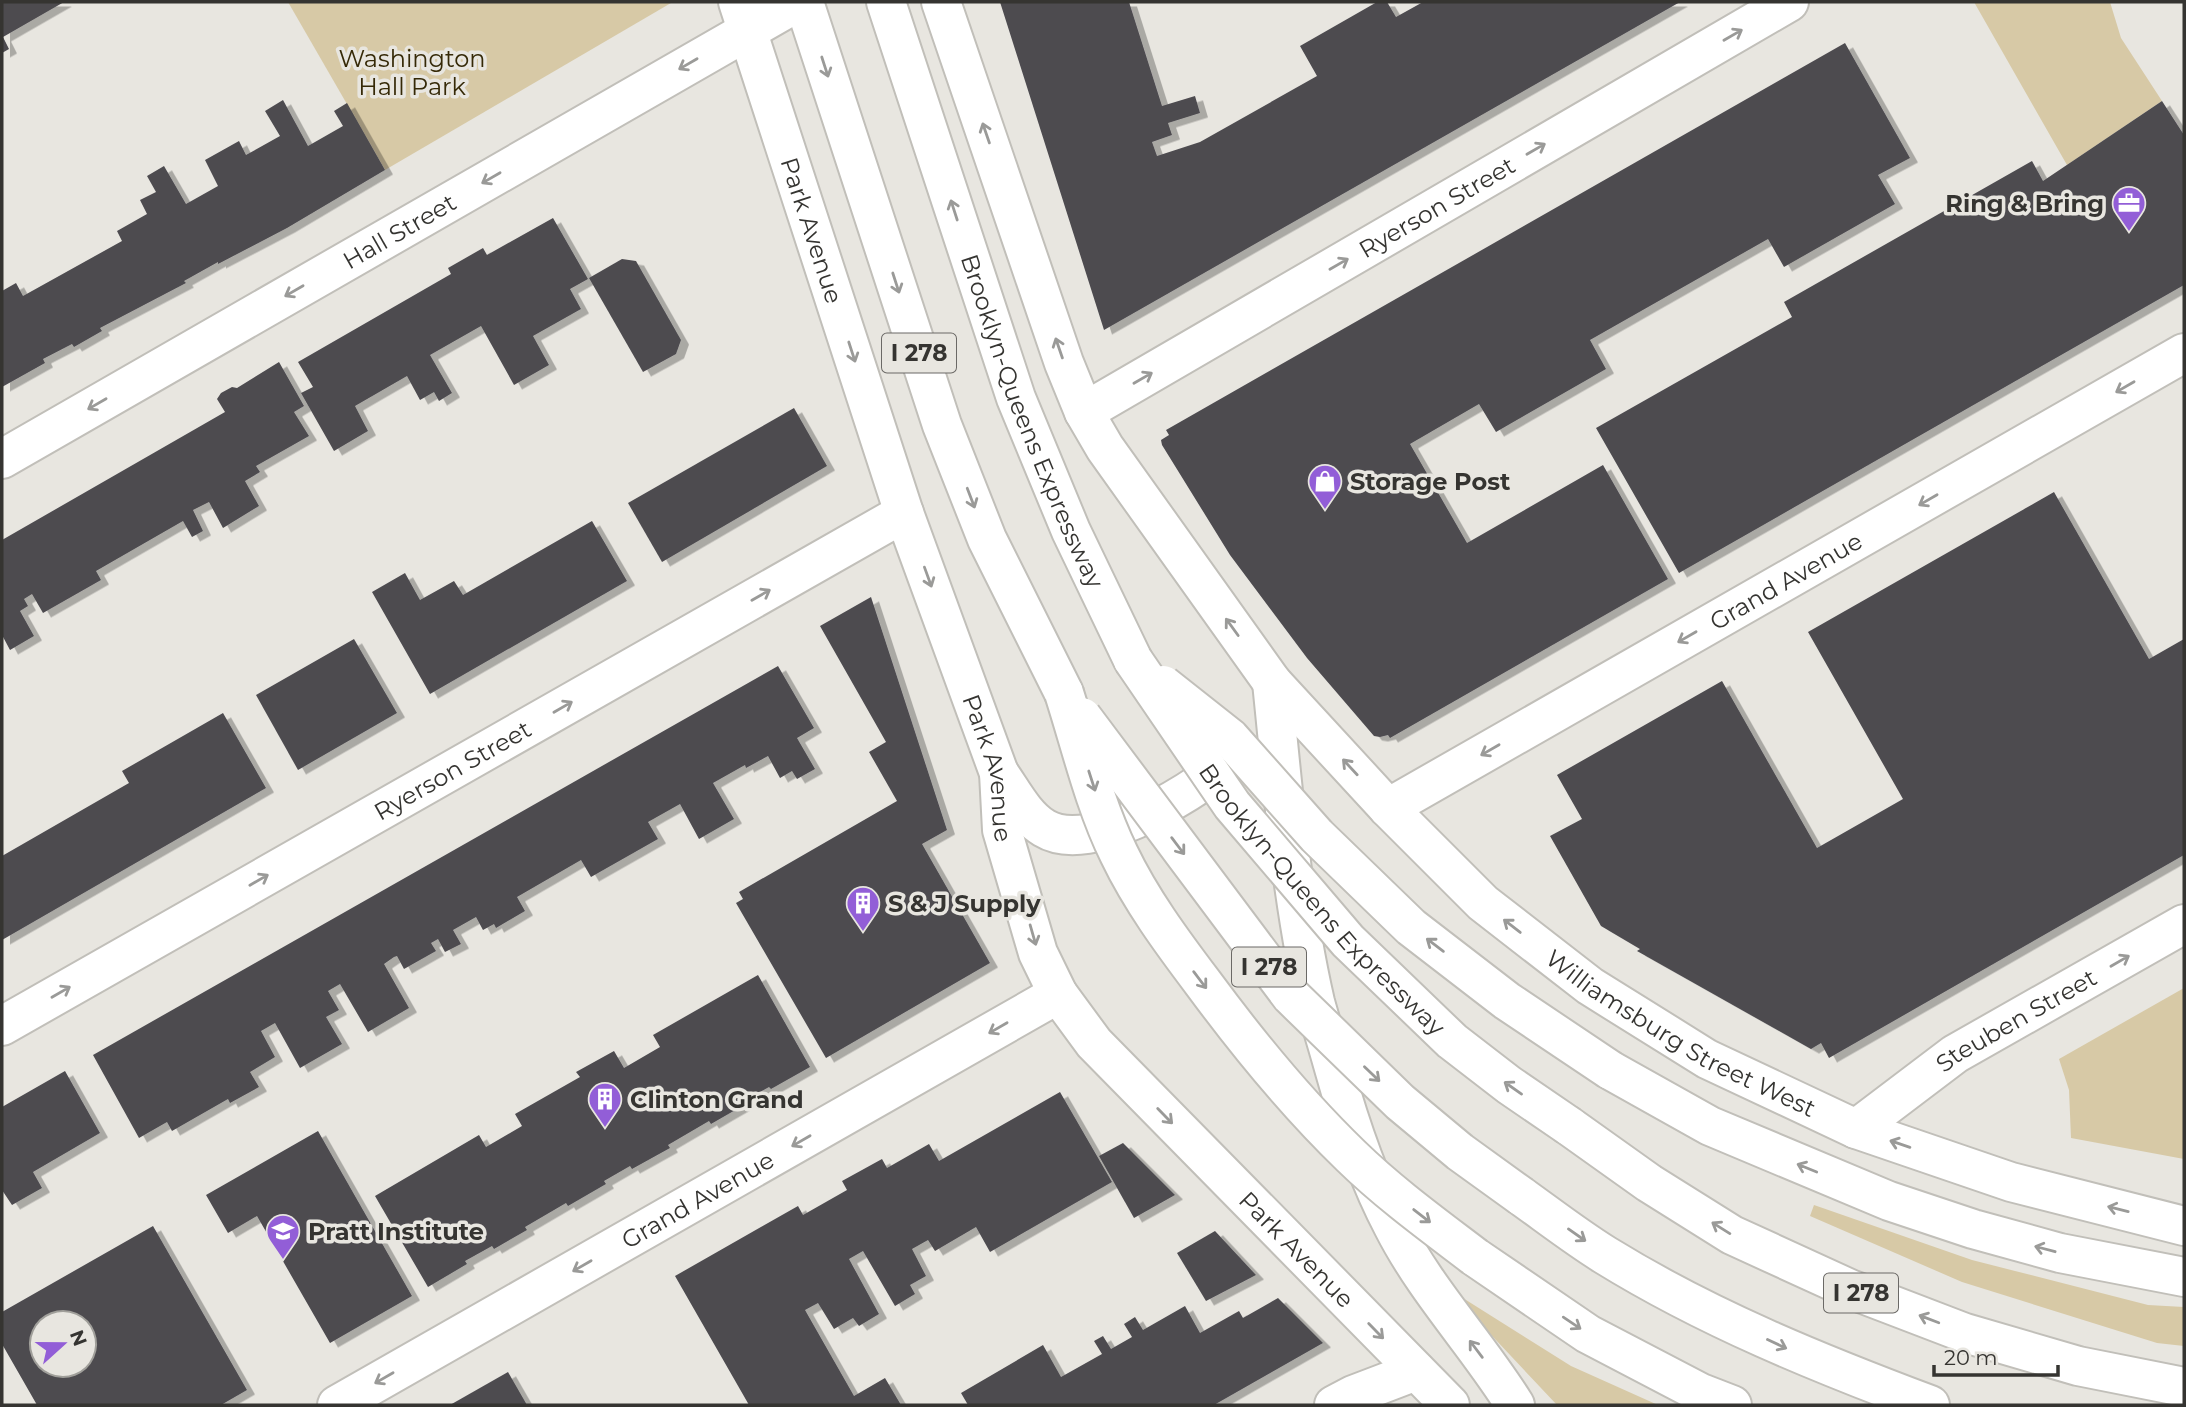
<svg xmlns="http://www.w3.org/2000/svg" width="2186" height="1407" font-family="Montserrat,sans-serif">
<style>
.green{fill:#d7c9a6}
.building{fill:#4d4b50;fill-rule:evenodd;filter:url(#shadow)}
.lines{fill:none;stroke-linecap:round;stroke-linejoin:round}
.minor-casing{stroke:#c1bfb9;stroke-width:42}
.major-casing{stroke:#c1bfb9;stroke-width:42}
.highway-casing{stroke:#c1bfb9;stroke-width:42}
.minor{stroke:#fff;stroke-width:38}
.major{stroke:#fff;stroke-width:38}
.highway{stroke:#fff;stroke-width:38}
.highway-bridge-casing{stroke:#c1bfb9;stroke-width:42;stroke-linecap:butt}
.highway-bridge{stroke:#fff;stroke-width:38}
.oneway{stroke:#9a9a98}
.labels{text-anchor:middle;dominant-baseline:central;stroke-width:7;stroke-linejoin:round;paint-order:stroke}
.shield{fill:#e8e6e0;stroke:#6b6966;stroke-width:2}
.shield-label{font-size:23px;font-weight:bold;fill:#353431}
.park-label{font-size:24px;fill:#352907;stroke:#e8e6e0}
.poi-label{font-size:24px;font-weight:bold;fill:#353431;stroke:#e8e6e0;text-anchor:start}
.street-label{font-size:24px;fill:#353431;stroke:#e8e6e0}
</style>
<defs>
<filter id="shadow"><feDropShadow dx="8" dy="4.5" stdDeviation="0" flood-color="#0004"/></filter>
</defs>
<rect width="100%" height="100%" fill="#e8e6e0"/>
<g class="green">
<polygon points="288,2 671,2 671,3 385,170"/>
<polygon points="1974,2 2110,2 2121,38 2162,101 2067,165"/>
<polygon points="2184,988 2184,1159 2071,1138 2069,1090 2059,1059"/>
<polygon points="1814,1205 1972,1260 2148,1305 2184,1307 2184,1346 2157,1343 1962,1282 1810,1216"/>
<polygon points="1447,1288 1571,1366 1658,1405 1557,1405"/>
</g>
<g class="building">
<polygon points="2,2 64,2 3,37 9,49 2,53"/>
<polygon points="1000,2 1129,2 1162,106 1195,96 1200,113 1168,123 1172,135 1152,142 1157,156 1200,142 1317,76 1300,46 1377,2 1387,2 1396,17 1423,2 1680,2 1104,330"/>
<polygon points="1845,43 1910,158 1878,175 1895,204 1784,267 1768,239 1590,340 1606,369 1496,432 1479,404 1410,444 1467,543 1603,465 1668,579 1390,738 1388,735 1380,737 1374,736 1307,658 1230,555 1162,445 1161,440 1169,435 1166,430"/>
<polygon points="283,100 308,146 343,126 334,111 347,103 385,170 287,228 218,264 218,262 184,281 186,283 100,328 102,331 74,347 72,344 43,359 45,363 2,387 2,291 16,283 23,296 122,241 117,231 147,214 140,200 156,192 147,176 164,166 186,204 218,186 205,160 239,141 246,155 280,136 265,111"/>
<polygon points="2162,101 2184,135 2184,285 1679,573 1596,428 1792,317 1784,302 2032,161 2043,181"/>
<polygon points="553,218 588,279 570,289 581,309 533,336 549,365 514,385 481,326 430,355 452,393 439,401 434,392 420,400 407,376 355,406 368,431 334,451 301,393 313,387 298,362 451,274 448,268 483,248 487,255"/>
<polygon points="622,259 636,261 681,340 676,354 643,372 589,278"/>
<polygon points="279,362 304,406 294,412 309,436 256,466 260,472 245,481 259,506 223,528 209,502 193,510 203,531 192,537 183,521 96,571 101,580 43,613 32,594 24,599 28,606 20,611 34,636 10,650 2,635 2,540 225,412 217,399 221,393 232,387 237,388"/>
<polygon points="794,408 827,466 662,562 628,503"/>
<polygon points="2054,492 2149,659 2184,639 2184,855 1829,1058 1821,1043 1811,1049 1637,951 1640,949 1601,926 1550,836 1582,819 1557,775 1722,681 1817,848 1903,799 1808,632"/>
<polygon points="592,521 627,581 430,694 372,592 405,573 420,600 454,581 463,595"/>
<polygon points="871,597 947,830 922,844 990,963 826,1058 736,903 743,899 739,892 897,801 869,752 886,742 820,626"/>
<polygon points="354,639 397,713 298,770 256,695"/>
<polygon points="778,666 814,728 797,738 815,769 797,779 792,771 780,778 768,756 746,768 745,765 713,783 734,819 699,839 680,804 648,822 658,839 591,877 581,860 517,897 525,911 496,928 494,924 483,930 476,917 453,930 461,944 445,952 438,939 431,943 436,951 404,969 397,956 394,957 384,964 409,1008 368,1032 340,984 328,991 339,1010 326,1017 342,1044 300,1068 275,1023 261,1031 275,1057 250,1072 259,1087 230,1103 228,1099 172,1131 167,1122 139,1138 93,1055"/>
<polygon points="223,713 266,788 2,940 2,856 129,783 122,771"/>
<polygon points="758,975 810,1067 771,1089 769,1087 742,1102 744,1105 711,1124 709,1121 668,1145 670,1148 632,1169 630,1166 604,1181 606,1184 568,1206 566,1203 525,1227 527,1230 494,1249 492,1246 465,1261 467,1264 428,1287 375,1196 479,1135 486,1147 522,1126 515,1114 580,1077 576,1072 614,1051 624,1068 660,1047 653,1035"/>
<polygon points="65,1071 100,1133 33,1172 42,1188 12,1205 2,1190 2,1107"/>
<polygon points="1060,1092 1112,1182 990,1252 976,1227 935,1251 928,1240 912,1249 926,1276 910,1285 915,1294 895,1306 863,1251 849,1259 879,1314 859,1326 853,1318 834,1329 818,1303 805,1310 854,1396 885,1378 901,1405 749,1405 675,1276 798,1206 803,1215 847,1190 842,1181 882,1159 887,1168 929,1144 939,1161"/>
<polygon points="318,1131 412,1296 330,1343 257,1216 228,1233 206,1195"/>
<polygon points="1123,1143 1175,1195 1134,1218 1099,1156"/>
<path d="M153,1226L247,1390L221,1405H37L2,1344V1312ZM42,1323H84V1365H42Z"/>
<polygon points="1215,1231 1256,1275 1206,1301 1177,1253"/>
<polygon points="1278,1298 1323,1343 1214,1405 968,1405 961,1393 1043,1345 1061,1377 1102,1354 1094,1341 1103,1336 1111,1349 1132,1337 1124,1324 1135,1317 1143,1330 1185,1306 1200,1333 1239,1311 1243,1318"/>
<polygon points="508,1372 527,1405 450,1405"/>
</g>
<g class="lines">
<defs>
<g id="minor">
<path id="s1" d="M1084,412L1789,2"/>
<path id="s2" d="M2,459L798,2"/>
<path id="s3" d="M1388,808L2184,353"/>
<path id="s4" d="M2,1026L904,513"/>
<path id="s5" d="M1856,1129L1955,1054L2184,924"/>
<path id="s6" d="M337,1405L1058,994"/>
<polyline points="1334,1405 1353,1395 1416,1371"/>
</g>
<g id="major">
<path id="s7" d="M738,2L904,513L999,773L1002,830L1038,953L1058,994L1094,1043L1450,1405"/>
<path id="s8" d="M941,2L1064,363L1084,412L1105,448L1272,682L1388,808L1483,903L1590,986L1707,1059L1856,1129L2011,1182L2184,1226"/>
<path d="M1272,682C1283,789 1291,897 1315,1002C1321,1024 1328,1046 1334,1068C1349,1122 1367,1177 1393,1226C1426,1291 1477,1344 1515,1405"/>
<path d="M999,773C1012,791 1024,816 1044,828C1091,857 1204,788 1238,753"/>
</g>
<g id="highway">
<polyline points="804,2 942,425 987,539 1064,693"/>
<path id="s9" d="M886,2L1016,398L1071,531L1133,660"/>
<polyline points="1610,1070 1710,1126 1889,1201 1973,1229 2060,1253 2184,1277"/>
<polyline points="1569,1126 1649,1183 1732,1235 1850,1289 1965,1333 2078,1366 2184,1387"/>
<path d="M1521,1196C1549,1216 1576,1237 1605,1255C1707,1318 1818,1363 1930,1405"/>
<polyline points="1475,1257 1588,1334 1701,1393 1732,1405"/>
</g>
</defs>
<use href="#minor" class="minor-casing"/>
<use href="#major" class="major-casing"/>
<use href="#highway" class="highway-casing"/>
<use href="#minor" class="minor"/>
<use href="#major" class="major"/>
<use href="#highway" class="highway"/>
<defs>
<g id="highway-bridge">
<path id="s10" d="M1133,660L1232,805L1348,941L1452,1041L1509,1085L1569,1126"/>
<polyline points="1163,685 1230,738 1317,836 1411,927 1507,1001 1610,1070"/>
<path d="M1064,693C1081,746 1094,803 1119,854C1141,900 1172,942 1203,983C1248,1044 1296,1103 1351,1156C1389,1193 1433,1225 1475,1257"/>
<polyline points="1082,717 1291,996 1400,1102 1460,1152 1521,1196"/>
</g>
</defs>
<use href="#highway-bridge" class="highway-bridge-casing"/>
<use href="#highway-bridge" class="highway-bridge"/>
</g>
<defs><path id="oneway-shaft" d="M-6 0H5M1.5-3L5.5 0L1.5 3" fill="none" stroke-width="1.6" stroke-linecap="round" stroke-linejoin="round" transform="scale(1.75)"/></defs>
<g class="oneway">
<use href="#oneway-shaft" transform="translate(1733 35) rotate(-30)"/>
<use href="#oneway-shaft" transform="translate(688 64) rotate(150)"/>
<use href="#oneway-shaft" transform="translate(825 67) rotate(72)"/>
<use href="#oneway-shaft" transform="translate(986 133) rotate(-109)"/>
<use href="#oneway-shaft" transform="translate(1536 149) rotate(-30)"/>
<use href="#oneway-shaft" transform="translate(491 178) rotate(150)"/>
<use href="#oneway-shaft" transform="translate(954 210) rotate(-108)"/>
<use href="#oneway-shaft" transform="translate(1339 264) rotate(-30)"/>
<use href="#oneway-shaft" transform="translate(896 283) rotate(72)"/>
<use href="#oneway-shaft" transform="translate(294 291) rotate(150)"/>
<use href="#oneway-shaft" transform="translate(1059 348) rotate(-109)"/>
<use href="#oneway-shaft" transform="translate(852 352) rotate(72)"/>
<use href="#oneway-shaft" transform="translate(1143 378) rotate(-30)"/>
<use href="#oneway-shaft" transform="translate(2125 387) rotate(150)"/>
<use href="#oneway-shaft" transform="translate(97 404) rotate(150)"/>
<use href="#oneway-shaft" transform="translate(971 498) rotate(69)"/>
<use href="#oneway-shaft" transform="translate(1928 500) rotate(150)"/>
<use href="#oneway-shaft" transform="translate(928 577) rotate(70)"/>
<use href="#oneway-shaft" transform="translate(761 595) rotate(-30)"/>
<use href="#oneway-shaft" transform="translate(1232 627) rotate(-126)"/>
<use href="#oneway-shaft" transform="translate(1687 637) rotate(150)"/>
<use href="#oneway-shaft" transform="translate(563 707) rotate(-30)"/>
<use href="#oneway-shaft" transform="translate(1490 750) rotate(150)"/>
<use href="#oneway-shaft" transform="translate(1350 767) rotate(-133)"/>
<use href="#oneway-shaft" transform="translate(1092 781) rotate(72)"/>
<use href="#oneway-shaft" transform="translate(1178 846) rotate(53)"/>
<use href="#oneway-shaft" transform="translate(259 880) rotate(-30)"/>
<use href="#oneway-shaft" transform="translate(1512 926) rotate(-142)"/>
<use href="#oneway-shaft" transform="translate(1033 935) rotate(74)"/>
<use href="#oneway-shaft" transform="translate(1435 945) rotate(-143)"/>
<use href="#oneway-shaft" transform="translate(2120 961) rotate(-30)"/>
<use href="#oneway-shaft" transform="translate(1200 980) rotate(53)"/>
<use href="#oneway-shaft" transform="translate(61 992) rotate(-30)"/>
<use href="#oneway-shaft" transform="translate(998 1028) rotate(150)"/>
<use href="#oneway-shaft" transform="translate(1372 1074) rotate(44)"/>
<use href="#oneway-shaft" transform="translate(1513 1088) rotate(-145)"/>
<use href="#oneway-shaft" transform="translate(1165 1116) rotate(46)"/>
<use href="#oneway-shaft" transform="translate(801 1141) rotate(150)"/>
<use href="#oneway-shaft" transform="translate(1900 1144) rotate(-161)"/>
<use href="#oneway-shaft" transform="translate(1807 1168) rotate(-158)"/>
<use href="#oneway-shaft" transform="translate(2118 1209) rotate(-166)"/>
<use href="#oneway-shaft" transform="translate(1422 1216) rotate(38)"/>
<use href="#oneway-shaft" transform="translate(1721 1228) rotate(-148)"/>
<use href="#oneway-shaft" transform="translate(1577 1235) rotate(35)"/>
<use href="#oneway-shaft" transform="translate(2045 1249) rotate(-165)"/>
<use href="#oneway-shaft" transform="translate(582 1266) rotate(150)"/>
<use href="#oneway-shaft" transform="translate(1929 1319) rotate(-159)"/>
<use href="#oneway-shaft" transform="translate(1572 1323) rotate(34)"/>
<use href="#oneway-shaft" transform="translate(1376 1331) rotate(46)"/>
<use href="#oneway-shaft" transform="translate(1777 1344) rotate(25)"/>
<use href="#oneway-shaft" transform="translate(1476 1349) rotate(-127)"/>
<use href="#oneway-shaft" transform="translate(384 1378) rotate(150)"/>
</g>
<defs>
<symbol id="office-pin" viewBox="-11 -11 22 30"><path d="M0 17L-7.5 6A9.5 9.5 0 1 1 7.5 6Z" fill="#925ed7" stroke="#e8e6e0"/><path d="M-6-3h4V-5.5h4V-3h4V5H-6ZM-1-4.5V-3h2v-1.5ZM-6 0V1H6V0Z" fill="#fff"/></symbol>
<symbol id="shop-pin" viewBox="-11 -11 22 30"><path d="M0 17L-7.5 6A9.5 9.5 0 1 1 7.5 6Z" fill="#925ed7" stroke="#e8e6e0"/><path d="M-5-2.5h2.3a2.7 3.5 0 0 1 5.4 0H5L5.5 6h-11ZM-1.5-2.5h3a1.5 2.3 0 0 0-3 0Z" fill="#fff"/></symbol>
<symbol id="building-pin" viewBox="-11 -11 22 30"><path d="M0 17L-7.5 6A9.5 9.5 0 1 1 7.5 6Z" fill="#925ed7" stroke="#e8e6e0"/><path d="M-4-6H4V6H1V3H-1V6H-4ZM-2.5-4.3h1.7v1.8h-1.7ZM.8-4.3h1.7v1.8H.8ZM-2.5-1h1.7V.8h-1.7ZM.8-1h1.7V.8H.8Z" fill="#fff"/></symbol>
<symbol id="university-pin" viewBox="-11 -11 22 30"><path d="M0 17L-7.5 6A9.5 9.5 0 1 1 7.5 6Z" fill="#925ed7" stroke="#e8e6e0"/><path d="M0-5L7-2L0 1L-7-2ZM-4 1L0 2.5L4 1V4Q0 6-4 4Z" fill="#fff"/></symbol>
</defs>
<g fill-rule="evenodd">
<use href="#office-pin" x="2110" y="184" width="38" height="52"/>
<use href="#shop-pin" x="1306" y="462" width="38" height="52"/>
<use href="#building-pin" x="844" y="884" width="38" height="52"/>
<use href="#building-pin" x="586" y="1080" width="38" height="52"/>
<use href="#university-pin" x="264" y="1212" width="38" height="52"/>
</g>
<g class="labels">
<g class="shield">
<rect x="882" y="333.5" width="74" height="39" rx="5"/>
<rect x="1232" y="947.5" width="74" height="39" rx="5"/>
<rect x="1824" y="1273.5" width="74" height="39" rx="5"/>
</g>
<g class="shield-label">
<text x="919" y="353">I 278</text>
<text x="1269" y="967">I 278</text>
<text x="1861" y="1293">I 278</text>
</g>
<g class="park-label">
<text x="412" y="58">Washington<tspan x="412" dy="28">Hall Park</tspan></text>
</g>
<g class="poi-label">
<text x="2104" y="203" text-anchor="end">Ring &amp; Bring</text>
<text x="1350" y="481">Storage Post</text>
<text x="888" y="903">S &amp; J Supply</text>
<text x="630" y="1099">Clinton Grand</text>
<text x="308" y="1231">Pratt Institute</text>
</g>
<g class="street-label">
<text stroke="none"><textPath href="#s1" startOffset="408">Ryerson Street</textPath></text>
<text stroke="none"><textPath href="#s2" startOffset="458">Hall Street</textPath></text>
<text stroke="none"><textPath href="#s7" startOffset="240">Park Avenue</textPath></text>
<text stroke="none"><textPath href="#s9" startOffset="444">Brooklyn-Queens Expressway</textPath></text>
<text stroke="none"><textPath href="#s3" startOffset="458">Grand Avenue</textPath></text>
<text stroke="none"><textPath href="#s7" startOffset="807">Park Avenue</textPath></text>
<text stroke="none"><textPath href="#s4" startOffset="518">Ryerson Street</textPath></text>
<text stroke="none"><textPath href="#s10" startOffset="306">Brooklyn-Queens Expressway</textPath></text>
<text stroke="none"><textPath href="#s5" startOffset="194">Steuben Street</textPath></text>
<text stroke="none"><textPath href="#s8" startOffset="1307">Williamsburg Street West</textPath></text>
<text stroke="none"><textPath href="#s6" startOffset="415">Grand Avenue</textPath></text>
<text stroke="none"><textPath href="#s7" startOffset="1395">Park Avenue</textPath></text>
</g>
</g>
<rect width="2186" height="1407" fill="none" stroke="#353431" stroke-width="7"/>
<g transform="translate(63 1344) rotate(69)"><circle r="33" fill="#e8e6e0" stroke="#a09f9a" stroke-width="2"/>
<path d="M0-5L12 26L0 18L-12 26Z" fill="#925ed7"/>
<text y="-10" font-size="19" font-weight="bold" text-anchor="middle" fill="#353431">N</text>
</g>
<path d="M1934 1365v10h124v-10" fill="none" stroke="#353431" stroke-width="3.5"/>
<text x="1944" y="1365" font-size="21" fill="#353431" stroke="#e8e6e0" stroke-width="5" paint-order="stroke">20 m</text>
</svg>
